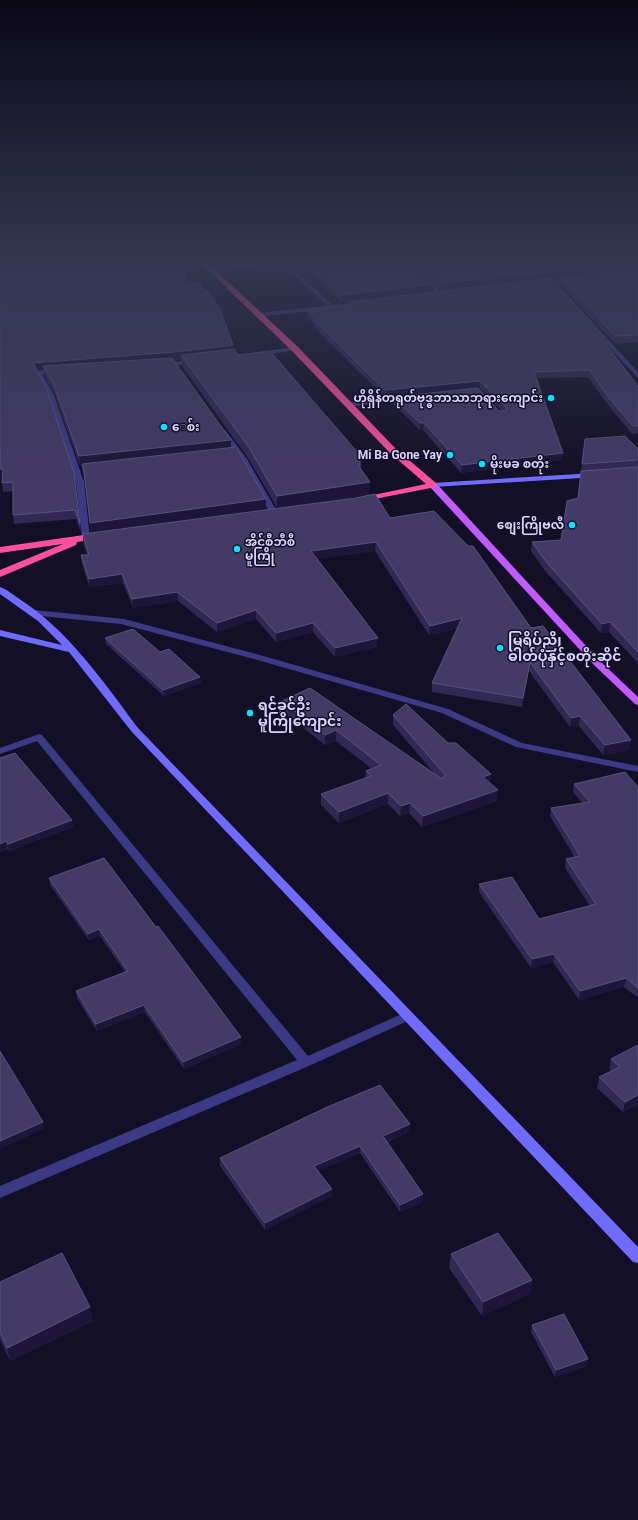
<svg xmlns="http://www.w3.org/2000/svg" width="638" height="1520" font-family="Roboto,'Noto Sans Myanmar',sans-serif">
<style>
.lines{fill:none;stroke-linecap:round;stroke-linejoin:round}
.lane{fill:#3d3a85;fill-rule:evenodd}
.street{fill:#3d3a85;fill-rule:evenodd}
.secondary{fill:#6f6bff;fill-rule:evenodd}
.primary{fill:#c25bff;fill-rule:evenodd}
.highway{fill:#ff4fa3;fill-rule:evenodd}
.wall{fill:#312854;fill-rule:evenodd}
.shaded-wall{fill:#1d163a}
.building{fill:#433a66;stroke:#5a527e}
.poi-dot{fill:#00e5ff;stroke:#130f26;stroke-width:1.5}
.labels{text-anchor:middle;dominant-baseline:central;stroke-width:3;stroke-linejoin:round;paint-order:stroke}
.far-poi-label{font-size:12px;font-weight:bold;fill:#d9d4ff;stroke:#130f26;text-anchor:end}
.poi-label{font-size:14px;font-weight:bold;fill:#d9d4ff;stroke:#130f26;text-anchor:start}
</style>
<rect width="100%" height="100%" fill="#130f26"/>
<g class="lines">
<g class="lane">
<polygon points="254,263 277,263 274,265 209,270 206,268 209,266"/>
<polygon points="281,263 287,263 334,306 334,308 330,308"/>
<polygon points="403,263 415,263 409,265 444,293 444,295 440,295 403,265"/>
<polygon points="295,347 297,348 297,350 258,356 255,354 258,352"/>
<polygon points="194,360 197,362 196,363 162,367 159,365 162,363"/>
<polygon points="56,369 58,370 58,372 42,374 54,395 84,482 90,538 86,540 82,538 76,482 48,395 35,372 38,370"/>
<polygon points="406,397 408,398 408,400 348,407 345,405 348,403"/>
<polygon points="221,430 225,430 247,459 278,513 277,515 274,515 270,513 240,459 220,431"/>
<polygon points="39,734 42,735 308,1056 404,1013 408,1011 412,1013 414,1016 412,1019 311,1065 0,1198 0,1186 297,1060 37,741 0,754 0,748"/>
</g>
<g class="street">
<polygon points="626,263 633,263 638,266 638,270"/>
<polygon points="573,278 576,280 575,281 541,286 538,284"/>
<polygon points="362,302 365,304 364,305 259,317 256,315 259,313"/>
<polygon points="594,329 598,329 638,372 638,378 594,331"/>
<polygon points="34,610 124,619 260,655 448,709 522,743 638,766 638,772 516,747 442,713 254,659 121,624 31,615 30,613 31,611"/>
</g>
<g class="secondary">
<polygon points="594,473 598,475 597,477 433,487 429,485 433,483"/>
<path d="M0,587C7,589 13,595 18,598C68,630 103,681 138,728L638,1247V1263L633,1262L132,732L69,652L0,636V630L62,645L38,621L0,594Z"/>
</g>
<polygon class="primary" points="430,483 436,483 600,661 638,697 638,705 635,704 594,665 430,487"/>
<g class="highway">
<polygon points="201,263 208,263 298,347 396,449 436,483 436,487 359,502 359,498 426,484 390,453 292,351"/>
<polygon points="98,533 103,536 101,538 77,542 76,545 0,577 0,570 63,544 0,553 0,547"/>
</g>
</g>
<g class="wall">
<polygon points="0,263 158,265 186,283 233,345 233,349 237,355 360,468 369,495 277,508 248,458 182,366 181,360 173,361 231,440 231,447 266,499 266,510 153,525 390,518 531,628 631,740 629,750 603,755 579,726 570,727 529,671 522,707 432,692 432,683 458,628 429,635 375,551 317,559 377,647 335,657 313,632 276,642 256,619 217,632 178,601 133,608 123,583 89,587 82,564 81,555 87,555 83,543 83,534 91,533 85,482 83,474 82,466 80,466 55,395 44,375 44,370 37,371 74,473 81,533 76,519 14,524 13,515 13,491 3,492 2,483 2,478"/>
<polygon points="300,263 407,263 434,284 434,292 342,302"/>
<polygon points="412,263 634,263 633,269 638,269 638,342 615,344 560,284 561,277 443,291 412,266"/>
<path d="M349,302L606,338L605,343L638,386V433L632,434L608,405L588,377L537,378L562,460L461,473L423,430H420L393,404V397H386L360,373L315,328V325L307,317V310L349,306ZM478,388H480L502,411H499Z"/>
<polygon points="585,439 638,449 638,663 609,632 601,633 546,572 531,551 532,542 561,540 578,498"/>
<polygon points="105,638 200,677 201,683 164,696 106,644"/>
<polygon points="282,701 435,774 393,725 393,715 490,783 497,801 422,827 409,813 400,816 388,804 339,823 321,805 321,794 365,778 366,771 372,769 336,741 325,745 282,711"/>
<polygon points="0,758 72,820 73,827 9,851 7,849 0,852"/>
<polygon points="574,784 638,787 638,998 624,987 579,1000 553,962 531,968 479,892 479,884 539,919 590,906 565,868 566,859 575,858 550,816 551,808 582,803 573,792"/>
<polygon points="49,878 156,927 241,1037 241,1044 184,1069 145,1012 97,1031 77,998 76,991 125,972 100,936 89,940 50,885"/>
<polygon points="638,1045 638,1104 623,1112 597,1088 599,1077 612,1071 609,1069 611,1059"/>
<polygon points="409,1132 387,1142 423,1202 400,1212 360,1153 318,1171 332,1196 265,1230 220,1166 220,1158"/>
<polygon points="451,1254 532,1280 530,1294 482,1316 449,1268"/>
<polygon points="0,1282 93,1321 10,1361 0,1339"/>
<polygon points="532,1325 587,1366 555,1377 531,1332"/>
</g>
<g class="shaded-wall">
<polygon points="625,263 634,263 633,269 443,291 444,283"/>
<polygon points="434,284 434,292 342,302 342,295"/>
<polygon points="233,345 233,353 181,355 181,360 175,361 46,370 43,366 44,370 34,371 33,363"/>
<polygon points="480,381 480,388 386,397 386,390"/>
<polygon points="420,423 424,423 423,430 420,430"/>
<polygon points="231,440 231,450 82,464 82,466 80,466 79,456"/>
<polygon points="563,453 562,460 461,473 462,465"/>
<polygon points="0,469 3,469 4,478 0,478"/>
<polygon points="370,482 369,495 277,508 277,496"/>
<polygon points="266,499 266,510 91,533 90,523"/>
<polygon points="376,542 375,551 311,560 311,551"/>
<polygon points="122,574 123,583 89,587 89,579"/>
<polygon points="177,592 178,601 133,608 132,599"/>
<polygon points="256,610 256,619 217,632 217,623"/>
<polygon points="462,618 462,627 429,635 430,626"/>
<polygon points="610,622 609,632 601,633 602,624"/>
<polygon points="313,623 313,632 276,642 276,633"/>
<polygon points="378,638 377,647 335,657 335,648"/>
<polygon points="530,662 529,671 522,707 523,698"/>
<polygon points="200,677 201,683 164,696 163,690"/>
<polygon points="580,716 579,726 570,727 571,718"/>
<polygon points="336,730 336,741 325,745 325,735"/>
<polygon points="631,740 629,750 603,755 605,745"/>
<polygon points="491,774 490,785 483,777"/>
<polygon points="498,790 497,801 422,827 423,816"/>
<polygon points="388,793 388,804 339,823 339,812"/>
<polygon points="410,803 409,813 400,816 401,806"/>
<polygon points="72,820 73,827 9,851 8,844"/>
<polygon points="6,841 7,849 0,852 0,844"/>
<polygon points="99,929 100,936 89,940 88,934"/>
<polygon points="554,954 553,962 531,968 532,959"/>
<polygon points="626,978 624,987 579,1000 580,991"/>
<polygon points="144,1005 145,1012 97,1031 96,1024"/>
<polygon points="241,1037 241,1044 184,1069 183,1062"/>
<polygon points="638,1095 638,1104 623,1112 625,1102"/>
<polygon points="43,1122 44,1129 0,1149 0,1141"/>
<polygon points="410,1124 409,1132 383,1143 383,1136"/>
<polygon points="360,1146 360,1153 314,1173 314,1166"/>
<polygon points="332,1189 332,1196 265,1230 265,1223"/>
<polygon points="423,1194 423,1202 400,1212 400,1205"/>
<polygon points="532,1280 530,1294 482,1316 483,1302"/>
<polygon points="90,1307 93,1321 10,1361 7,1348"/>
<polygon points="588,1359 587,1366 555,1377 556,1370"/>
</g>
<g class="building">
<polygon points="0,263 158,263 158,265 186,264 186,283 199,282 205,291 208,291 220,309 233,345 174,352 33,363 46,387 74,473 80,524 75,510 13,515 13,482 2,483 3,469 0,469"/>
<polygon points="307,263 407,263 434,284 342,295"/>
<polygon points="418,263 626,263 444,283"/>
<polygon points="638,269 638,335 615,336 561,277"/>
<polygon points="551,278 606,338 601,338 638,386 638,426 633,426 609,398 589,370 534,372 563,453 462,465 424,423 420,423 393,397 478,388 499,411 506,411 506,407 480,381 386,390 360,366 315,321 318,321 307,310 353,305 349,302"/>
<polygon points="235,349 237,355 270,351 358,453 360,457 360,468 370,482 277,496 248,446 181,355"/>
<polygon points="172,358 231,440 79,456 54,385 43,366"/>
<polygon points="625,436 638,449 638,460 582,464 585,439"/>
<polygon points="236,447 266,499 90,523 84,472 82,464"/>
<polygon points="638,467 638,652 610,622 602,624 547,563 532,542 561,540 567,501 578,498 581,471"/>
<polygon points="375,494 390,518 434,511 468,546 473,546 531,628 543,626 631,740 605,745 580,716 571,718 530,662 523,698 432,683 462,618 430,626 376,542 311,551 378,638 335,648 313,623 276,633 256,610 217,623 177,592 132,599 122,574 89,579 81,555 89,555 83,534 356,498"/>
<polygon points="133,629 160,652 169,649 200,677 163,690 105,638"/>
<polygon points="310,688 442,779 445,775 393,715 406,704 448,743 456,743 491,774 483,777 498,790 423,816 410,803 401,806 388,793 339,812 321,794 371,776 366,771 381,765 336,730 325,735 282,701"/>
<polygon points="15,753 72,820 8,844 6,841 0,844 0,758"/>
<polygon points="625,772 638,787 638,988 626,978 580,991 554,954 532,959 479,884 512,877 539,919 596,904 566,859 580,856 551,808 590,802 574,784"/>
<polygon points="104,858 156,927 158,926 241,1037 183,1062 144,1005 96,1024 76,991 128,971 99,929 88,934 49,878"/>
<polygon points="638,1045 638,1095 625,1102 599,1077 620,1067 611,1059"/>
<polygon points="0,1051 43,1122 0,1141"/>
<polygon points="380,1085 410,1124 383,1136 423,1194 400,1205 360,1146 314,1166 332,1189 265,1223 220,1158 325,1108"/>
<polygon points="498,1233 532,1280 483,1302 451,1254"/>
<polygon points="62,1253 90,1307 7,1348 0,1332 0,1282"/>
<polygon points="564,1314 588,1359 556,1370 532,1325"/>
</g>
<linearGradient id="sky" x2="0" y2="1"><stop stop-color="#0a0815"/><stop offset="0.55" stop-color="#333752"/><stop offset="1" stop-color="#333752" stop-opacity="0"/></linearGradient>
<rect width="638" height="476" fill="url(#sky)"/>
<g class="poi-dot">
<circle cx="551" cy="398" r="4"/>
<circle cx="164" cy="427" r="4"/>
<circle cx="450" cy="455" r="4"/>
<circle cx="482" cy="464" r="4"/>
<circle cx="572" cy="525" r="4"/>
<circle cx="237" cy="549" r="4"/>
<circle cx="500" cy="648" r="4"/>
<circle cx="250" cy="713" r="4"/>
</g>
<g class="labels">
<g class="far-poi-label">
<text x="543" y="398">ဟိုရှိန်တရုတ်ဗုဒ္ဓဘာသာဘုရားကျောင်း</text>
<text x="172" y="427" text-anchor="start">ေစ်း</text>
<text x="442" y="455">Mi Ba Gone Yay</text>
<text x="490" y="464" text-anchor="start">မိုးမခ စတိုး</text>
<text x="564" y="525">စျေးကြိုဗလီ</text>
<text x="245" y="542" text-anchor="start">အိုင်စီဘီစီ<tspan x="245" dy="14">မူကြို</tspan></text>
</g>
<g class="poi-label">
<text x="508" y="640">မြရိပ်ညို<tspan x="508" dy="16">ဓါတ်ပုံနှင့်စတိုးဆိုင်</tspan></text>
<text x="258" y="705">ရင်ခွင်ဦး<tspan x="258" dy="16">မူကြိုကျောင်း</tspan></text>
</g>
</g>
</svg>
